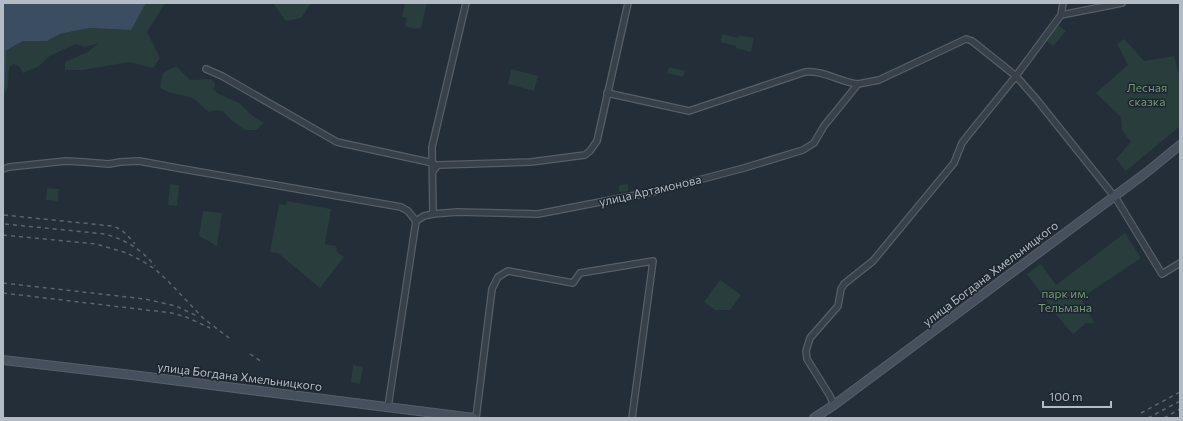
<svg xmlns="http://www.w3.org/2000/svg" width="1183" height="421" font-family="Commissioner,sans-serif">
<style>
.green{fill:#293d3c}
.water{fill:#3b4d60}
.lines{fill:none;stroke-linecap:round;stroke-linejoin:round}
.stream{stroke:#3b4d60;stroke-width:1.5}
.minor-casing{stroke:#565e67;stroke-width:8}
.secondary-casing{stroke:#565e67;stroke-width:10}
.minor{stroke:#384049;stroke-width:5.5}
.secondary{stroke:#46505c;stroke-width:8}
.rail{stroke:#5a6570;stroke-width:1.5;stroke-dasharray:4 4;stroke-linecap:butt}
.labels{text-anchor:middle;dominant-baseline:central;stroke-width:3;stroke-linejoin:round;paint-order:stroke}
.park-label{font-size:12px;fill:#739879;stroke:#1d252e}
.street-label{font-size:12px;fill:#b3bbc5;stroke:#1d252e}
</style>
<rect width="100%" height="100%" fill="#242e38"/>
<g class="green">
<polygon points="146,3 165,3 147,32 160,58 153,68 129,62 83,70 65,70 65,62 88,52 98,43 85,47 75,44 48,57 39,66 23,73 20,67 14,64 9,67 8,87 3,99 3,50 7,50 23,41 47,41 60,34 89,28 130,30"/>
<polygon points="273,3 311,3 301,18 286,21"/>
<polygon points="405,3 427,3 421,28 415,29 405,26 407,18 402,17"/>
<polygon points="1057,24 1066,31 1053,46 1045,40"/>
<polygon points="722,34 738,38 739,35 754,38 751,52 736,48 736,46 721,42"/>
<polygon points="1124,39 1144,61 1174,56 1180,78 1180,126 1126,171 1116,159 1131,142 1122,130 1121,117 1096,93 1128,65 1117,44"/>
<path d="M176,66L190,80L211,79L215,83V86L213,89L219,94L239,103L254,117L264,123L256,130H245C238,125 228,118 223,111L216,110L209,112C204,109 197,100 192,98C182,94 166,94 160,87L163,73Z"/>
<polygon points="669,67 685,71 683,77 667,73"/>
<polygon points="511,69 538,76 534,91 508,84"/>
<polygon points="170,184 179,185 177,206 168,205"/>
<polygon points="628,184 628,191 619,192 619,185"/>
<polygon points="47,188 59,189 58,201 46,200"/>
<polygon points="287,201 331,209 325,244 336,246 337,252 344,257 320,288 278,253 270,252 279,204 286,205"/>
<polygon points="203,211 222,213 217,246 199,236"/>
<polygon points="1125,233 1141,258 1081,298 1094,323 1086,323 1073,334 1058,317 1027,274 1041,264 1056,285"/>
<polygon points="720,280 741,295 730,310 715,310 704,302"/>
<polygon points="353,365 363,367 360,384 351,382"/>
</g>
<polygon class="water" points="3,3 146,3 131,30 89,28 60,34 47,41 23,41 7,50 3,50"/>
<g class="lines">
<polyline class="stream" points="3,91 4,87 5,50"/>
<defs>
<g id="minor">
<polyline points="1061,15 1063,3"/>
<polyline points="206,69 222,76 337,142 433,163"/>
<path d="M607,93L689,111L805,72C823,70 840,82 858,84"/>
<polyline points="3,169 9,167 66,161 84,162 109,164 120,162 139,161 183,169 401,207 408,211 416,221"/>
<polyline points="434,170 438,165 531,162 585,155 590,151 597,141 628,3"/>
<polyline points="433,214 432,147 466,3"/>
<polyline points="834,405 830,396 807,359 806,351 810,338 838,306 841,289 844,284 873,261 954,163 962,143 969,134 1016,76 1061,15 1122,3"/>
<polyline points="388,407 416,221 424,216 433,214 457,212 538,214 657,191 744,168 803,150 814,143 824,126 858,84 879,80 966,39 972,41 1016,76 1037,100 1117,200 1162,274 1180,263"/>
<polyline points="476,418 492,289 498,277 508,271 573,283 580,273 653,261 632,418"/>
</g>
<g id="secondary">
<polyline points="3,360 132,375 474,418"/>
<polyline points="814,418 834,405 1147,172 1180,145"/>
</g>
</defs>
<use href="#minor" class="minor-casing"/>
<use href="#secondary" class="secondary-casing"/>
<use href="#minor" class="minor"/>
<use href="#secondary" class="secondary"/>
<g class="rail">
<path d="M4,215L112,226C123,229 128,236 135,244"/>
<path d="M5,224L105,234C126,240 141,249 155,266"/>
<polyline points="3,235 96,244 127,253 144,262 156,270 167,280 203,318 229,338"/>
<polyline points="3,283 145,299 176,306 197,316"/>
<polyline points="3,293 172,313 186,317 210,328"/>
<polyline points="250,354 262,362"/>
<polyline points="1141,413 1180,392"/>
<polyline points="1148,418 1180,401"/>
<polyline points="1164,418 1180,409"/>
</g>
</g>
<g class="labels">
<g class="park-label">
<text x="1147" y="87">Лесная<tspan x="1147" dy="14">сказка</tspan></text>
<text x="1065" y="293">парк им.<tspan x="1065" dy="14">Тельмана</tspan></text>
</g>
<g class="street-label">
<text transform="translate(650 190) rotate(-13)">улица Артамонова</text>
<text transform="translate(990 273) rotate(-37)">улица Богдана Хмельницкого</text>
<text transform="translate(240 376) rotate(7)">улица Богдана Хмельницкого</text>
</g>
</g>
<rect width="1183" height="421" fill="none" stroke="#b3bbc5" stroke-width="8"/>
<path d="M1043 401v6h68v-6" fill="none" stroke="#b3bbc5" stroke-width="2"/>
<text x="1049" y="401" font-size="12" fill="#b3bbc5" stroke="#1d252e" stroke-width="3" paint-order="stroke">100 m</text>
</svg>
